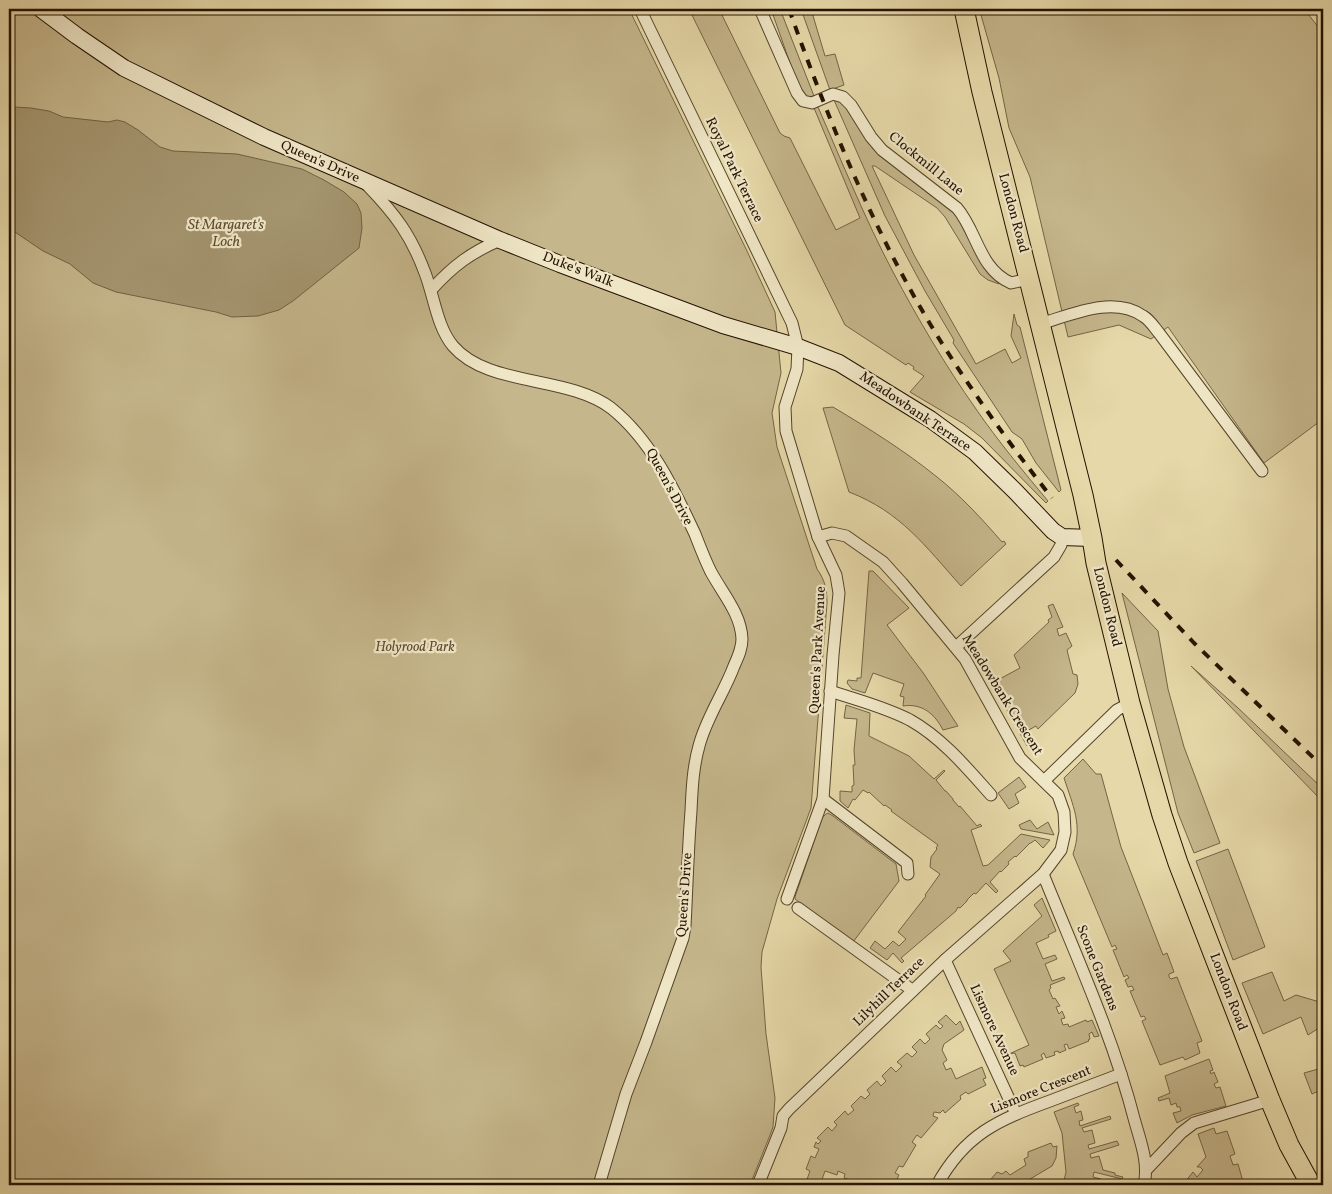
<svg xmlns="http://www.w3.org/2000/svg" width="1332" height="1194" font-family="Vollkorn,serif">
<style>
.green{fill:#c5b68b;stroke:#746446}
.water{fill:#a4956f;stroke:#706143}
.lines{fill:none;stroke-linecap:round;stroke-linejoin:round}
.street-casing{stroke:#54442a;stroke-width:13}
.secondary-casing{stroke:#231200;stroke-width:18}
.primary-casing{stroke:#231200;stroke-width:21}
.street{stroke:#efe6c6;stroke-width:11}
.secondary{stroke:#efe6c6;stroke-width:16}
.primary{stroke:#e6d8a8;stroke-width:19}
.rail{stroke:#231200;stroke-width:4;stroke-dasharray:9 9;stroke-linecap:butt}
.labels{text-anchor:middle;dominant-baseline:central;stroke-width:4.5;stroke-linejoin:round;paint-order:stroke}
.street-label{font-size:14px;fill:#231200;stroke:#efe6c6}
.park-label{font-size:14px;font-style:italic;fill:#5c4b31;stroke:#efe6c6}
.water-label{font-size:15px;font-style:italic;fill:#5d4d32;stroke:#efe6c6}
</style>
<rect width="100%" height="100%" fill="#e6d8a8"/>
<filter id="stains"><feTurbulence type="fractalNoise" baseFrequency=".004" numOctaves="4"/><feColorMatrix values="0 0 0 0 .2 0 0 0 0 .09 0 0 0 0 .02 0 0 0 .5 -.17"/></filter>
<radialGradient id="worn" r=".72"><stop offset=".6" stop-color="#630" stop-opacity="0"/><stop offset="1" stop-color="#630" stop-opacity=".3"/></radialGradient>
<g class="green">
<path d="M9,9H629L747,251L775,312L781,373L772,413L777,447L817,569C825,580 827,590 827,603L811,808L777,899L762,952L761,967L766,1034L775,1098L773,1127L770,1135L750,1185H9Z"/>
<path d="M689,9H719L780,133L784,136L790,138L836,230L860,218L814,108L818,107C842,162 865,219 893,272C918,319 945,365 976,409C998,441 1023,471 1048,501L1046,503L982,438L964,424L910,392L924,376L913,369L914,367L908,363L906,365L845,325Z"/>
<polygon points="771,9 780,9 814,96 805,97 796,80"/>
<polygon points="801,9 811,9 825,56 835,54 844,85 830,90"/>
<polygon points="988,9 1304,9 1323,33 1323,419 1264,463 1168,327 1151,339 1119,325 1068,337 1030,177 1009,128 999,78 981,15"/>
<polygon points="834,100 843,101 868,139 951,206 995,275 999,284 988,280 980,274 945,217 937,208 875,166 872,166 914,255 976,364 1005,349 1012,363 1021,358 1011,336 1014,314 1017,325 1020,327 1061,490 1059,492 1036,463 1022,439 1012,432 953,343 954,340 925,291 885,216"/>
<path d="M833,407C868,428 905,451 937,477C961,496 982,519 1002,542L1004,541L1006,544L961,586C925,546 901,512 849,492L823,408Z"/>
<path d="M869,571H873L909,608L887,625L924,674L958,726L943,730C935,714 922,703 903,706L904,697L900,696L904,684L873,673L865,693L852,689L847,683L848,680L857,681V678H861Z"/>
<polygon points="1122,593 1158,631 1168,689 1184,747 1220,843 1194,853 1178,813"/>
<polygon points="1053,604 1063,627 1057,629 1059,636 1066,633 1072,646 1067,650 1073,674 1077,675 1078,684 1075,693 1038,729 1036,726 1025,732 1032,743 1027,746 992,683 1020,668 1014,655 1049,622 1048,620 1052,617 1048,606"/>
<polygon points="1191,666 1237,707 1323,789 1323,802"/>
<polygon points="846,705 870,713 869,736 909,756 934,779 944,770 945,771 936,780 945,791 946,791 953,799 953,800 959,807 960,806 977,826 980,824 982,826 971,830 983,866 988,865 1021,834 1050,840 1043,848 1035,840 1031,843 1030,843 1016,857 1015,856 1008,862 1009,864 1001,872 1000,871 990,882 998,891 996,893 986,883 976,894 974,893 967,900 967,901 960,908 958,907 956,911 901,958 904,961 902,963 893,953 887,960 870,948 875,941 885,949 893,941 899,946 906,939 898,932 926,896 925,895 940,874 930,867 931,857 937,849 936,848 938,845 891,811 892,810 885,805 884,806 869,792 868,793 863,790 855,800 853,799 848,808 840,801 840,791 852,792 852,786 854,785 853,765 855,765 854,750 857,719 844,718"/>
<path d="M1083,759L1096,774H1101L1121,847L1163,955L1167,953L1174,972L1169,974V977L1171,979L1177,977L1202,1041L1197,1043L1200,1053L1185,1060L1183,1057L1160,1065L1142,1021L1146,1019L1144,1016L1141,1017L1130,991L1134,990L1132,986L1128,987L1125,980L1129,978L1127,975L1124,977L1113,950L1117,949L1115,945L1112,947L1073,854C1083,825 1073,806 1064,778Z"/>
<polygon points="1019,777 1026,787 1015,794 1019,803 1009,809 998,793"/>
<polygon points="828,813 833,816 896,864 899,881 853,942 795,899 795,897 822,818 826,814"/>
<polygon points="1030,820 1037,829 1048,822 1054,835 1021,829 1019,825"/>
<polygon points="1228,849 1265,947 1233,960 1196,861"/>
<polygon points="1042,898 1056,931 1048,935 1049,937 1036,943 1043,959 1055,955 1057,959 1045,964 1052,981 1064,977 1065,979 1050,985 1051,988 1049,990 1053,999 1055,998 1060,1006 1056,1007 1059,1014 1062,1011 1065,1018 1061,1019 1063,1025 1068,1024 1069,1027 1086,1020 1087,1022 1092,1020 1099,1036 1094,1037 1092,1032 1089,1034 1090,1039 1088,1040 1089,1041 1069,1049 1067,1044 1064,1045 1066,1050 1059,1053 1058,1051 1054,1052 1055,1055 1046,1058 1044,1053 1041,1055 1043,1059 1024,1067 1023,1065 1020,1066 1015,1053 1009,1054 1029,1045 994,969 1011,961 1003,951 1042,916 1034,905"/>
<polygon points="1272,972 1284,1001 1296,995 1323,1003 1323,1028 1322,1026 1308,1035 1301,1017 1263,1034 1242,983"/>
<polygon points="946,1015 956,1025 960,1021 964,1030 944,1044 942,1050 947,1060 943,1063 946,1070 951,1068 956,1079 982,1067 986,1078 983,1079 986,1085 968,1094 966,1092 960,1096 961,1099 945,1113 943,1110 940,1113 934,1112 933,1116 938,1118 921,1138 917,1135 912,1142 916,1145 903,1167 899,1166 895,1173 899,1175 894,1185 873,1185 867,1182 865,1185 844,1178 845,1174 838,1171 837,1175 825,1171 820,1185 805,1185 810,1171 806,1169 811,1156 815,1158 819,1149 814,1147 816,1142 818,1144 821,1141 817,1138 828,1127 832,1131 837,1125 834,1122 845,1111 848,1115 854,1110 851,1106 861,1096 865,1099 870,1094 867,1090 877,1081 881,1086 886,1081 882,1076 891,1067 896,1072 902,1066 897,1062 907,1053 912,1057 917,1052 912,1047 920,1039 925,1044 930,1039 926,1034 936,1025 940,1029 943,1026 938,1022"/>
<polygon points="1209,1059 1213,1070 1210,1071 1211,1074 1214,1072 1218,1082 1214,1084 1216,1088 1220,1087 1226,1106 1192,1115 1177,1123 1173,1113 1181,1111 1180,1107 1177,1107 1176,1103 1171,1105 1169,1098 1159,1101 1158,1098 1170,1093 1165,1076"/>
<polygon points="1322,1068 1323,1071 1323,1089 1312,1094 1304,1073"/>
<polygon points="1078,1103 1079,1105 1074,1107 1076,1113 1081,1111 1083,1120 1079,1121 1080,1126 1110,1116 1111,1119 1082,1128 1084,1132 1092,1130 1095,1143 1088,1145 1089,1149 1117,1141 1119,1145 1090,1154 1091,1158 1099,1156 1103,1170 1115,1173 1115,1175 1123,1177 1122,1179 1094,1172 1093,1177 1101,1179 1099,1185 1063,1185 1066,1172 1062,1133 1054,1112"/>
<polygon points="1214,1128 1216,1134 1227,1131 1235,1154 1230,1156 1233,1165 1238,1164 1244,1185 1190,1185 1190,1184 1185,1182 1193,1172 1197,1177 1203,1170 1200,1167 1197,1167 1206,1157 1198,1134"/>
<polygon points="1051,1143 1053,1147 1057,1146 1056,1158 1052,1166 1020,1185 986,1185 997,1172 1002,1174 1006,1171 1010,1175 1026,1165 1024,1159 1028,1157 1028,1152"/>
</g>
<polygon class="water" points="14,107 31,108 49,111 63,117 108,122 117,120 125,122 138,130 160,147 173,151 237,154 302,169 324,180 344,192 357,204 361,213 362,228 359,248 293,301 279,310 258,316 232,317 216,312 116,292 93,283 70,264 43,251 9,228 9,109"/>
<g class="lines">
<defs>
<g id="street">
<polyline points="640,9 792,323 798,347 797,369 785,407 786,431 818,537 836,575 839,593 833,655 823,799 787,899"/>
<path d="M760,9L797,93L803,101L812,103L833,94L843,97L851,105L871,137L882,150L957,208C977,231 979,269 1011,283L1029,279"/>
<path d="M367,185C395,214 411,235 425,273C434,296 437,327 453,346C488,387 567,375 611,408C651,440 674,489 695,534C700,547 705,560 711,572C723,594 741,614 742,639C742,649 738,657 734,666C724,693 706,718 699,746C693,767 692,789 691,811C688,849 687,888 685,926L683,938L646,1042L626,1094L599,1185"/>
<path d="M431,290C453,266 470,253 500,240"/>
<path d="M1040,324C1071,315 1113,295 1143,316C1150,320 1154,327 1159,333L1262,471"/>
<polyline points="956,647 1054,557 1061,545 1062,537"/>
<path d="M830,691C857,700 885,707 910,720C942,738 967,768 991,795"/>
<polyline points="1044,781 1117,710 1130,703"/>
<polyline points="823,799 907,863 908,874"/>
<path d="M1043,874C1076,956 1113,1036 1135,1122C1141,1143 1149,1164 1144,1185"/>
<polyline points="798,908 912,990"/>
<polyline points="945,960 1016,1114"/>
<polyline points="1147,1169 1181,1133 1194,1123 1270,1100"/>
<polyline points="758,1185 781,1128 783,1116 789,1109 945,960 1043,874 1061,850 1065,832 1064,812 1058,795 1020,758 965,659 902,583 883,562 846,536 832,533 818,537"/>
<path d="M937,1185C965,1134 998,1120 1050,1101C1074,1092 1097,1083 1121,1074"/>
</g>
<polyline id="secondary" points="41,9 77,36 124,68 264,137 500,240 560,264 723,325 798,347 839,363 930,419 975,452 1015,491 1053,531 1062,537 1092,538"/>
<polyline id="primary" points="964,9 982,92 1083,495 1092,538 1096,563 1130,703 1162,815 1178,863 1270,1100 1289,1145 1311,1185"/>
</defs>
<use href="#street" class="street-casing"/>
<use href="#secondary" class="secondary-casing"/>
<use href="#primary" class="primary-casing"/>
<use href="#street" class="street"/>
<use href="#secondary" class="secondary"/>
<use href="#primary" class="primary"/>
<g class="rail">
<path d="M789,9C829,122 875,235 938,337C973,393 1011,446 1052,498"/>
<polyline points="1116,560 1194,643 1323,767"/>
</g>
</g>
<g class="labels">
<g class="street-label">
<text transform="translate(320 162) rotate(24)">Queen's Drive</text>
<text transform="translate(926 164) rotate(39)">Clockmill Lane</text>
<text transform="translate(734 170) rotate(64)">Royal Park Terrace</text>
<text transform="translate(1013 213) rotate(75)">London Road</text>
<text transform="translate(578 270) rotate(21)">Duke's Walk</text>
<text transform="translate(915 412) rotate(34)">Meadowbank Terrace</text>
<text transform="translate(669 487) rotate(62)">Queen's Drive</text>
<text transform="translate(1107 607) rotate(76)">London Road</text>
<text transform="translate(818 650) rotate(-87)">Queen's Park Avenue</text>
<text transform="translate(1002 695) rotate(58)">Meadowbank Crescent</text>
<text transform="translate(685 895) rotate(-86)">Queen's Drive</text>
<text transform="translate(1097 968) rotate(68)">Scone Gardens</text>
<text transform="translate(889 992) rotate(-44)">Lilyhill Terrace</text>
<text transform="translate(1228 992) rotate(69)">London Road</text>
<text transform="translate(994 1030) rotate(65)">Lismore Avenue</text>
<text transform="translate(1041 1090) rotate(-22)">Lismore Crescent</text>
</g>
<g class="park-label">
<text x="415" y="647">Holyrood Park</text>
</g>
<g class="water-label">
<text x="226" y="225">St Margaret's<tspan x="226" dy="17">Loch</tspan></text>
</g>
</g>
<rect width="1332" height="1194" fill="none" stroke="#e6d8a8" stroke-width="30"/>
<rect x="10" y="10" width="1312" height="1174" fill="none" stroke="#231200" stroke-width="2.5"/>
<rect x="15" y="15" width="1302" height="1164" fill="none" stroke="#231200"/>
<rect width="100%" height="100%" filter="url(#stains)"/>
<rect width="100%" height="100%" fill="url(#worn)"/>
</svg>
